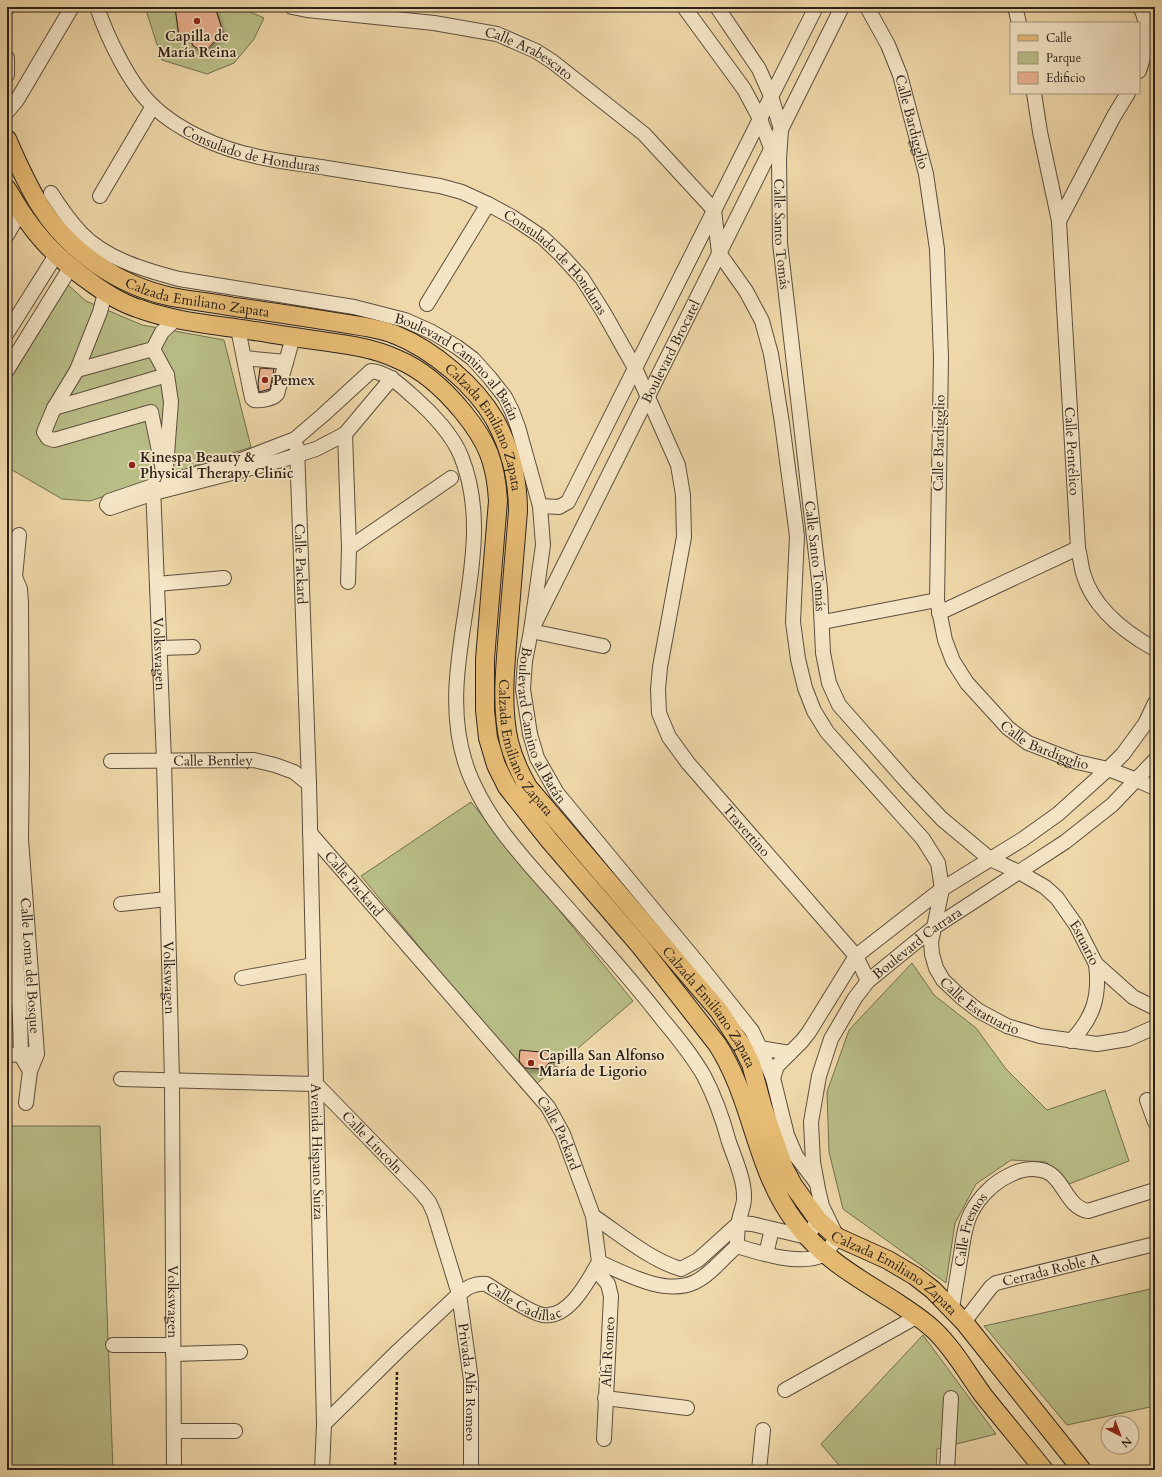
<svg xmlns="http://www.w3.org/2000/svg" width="1162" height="1477" font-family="Cardo,serif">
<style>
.green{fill:#b9be87;stroke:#727051}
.building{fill:#eab190;stroke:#2c221b;filter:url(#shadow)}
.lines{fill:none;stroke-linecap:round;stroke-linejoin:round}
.minor-casing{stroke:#5c4f3e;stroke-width:16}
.major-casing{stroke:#2c221b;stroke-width:20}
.path{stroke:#2c221b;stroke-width:2.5;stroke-dasharray:3 2;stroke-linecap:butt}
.minor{stroke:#f4e5c6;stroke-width:14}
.major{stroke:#e7bc74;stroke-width:18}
.poi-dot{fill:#8f2418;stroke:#f4e5c6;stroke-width:1.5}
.labels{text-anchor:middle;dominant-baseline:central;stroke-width:3.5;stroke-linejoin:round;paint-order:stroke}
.poi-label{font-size:14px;font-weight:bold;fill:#2c221b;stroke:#f4e5c6;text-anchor:start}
.street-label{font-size:14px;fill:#2c221b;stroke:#f4e5c6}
</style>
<defs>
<filter id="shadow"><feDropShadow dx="2.5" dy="4.5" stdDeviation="2" flood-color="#0004"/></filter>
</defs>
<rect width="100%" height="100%" fill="#eed7a8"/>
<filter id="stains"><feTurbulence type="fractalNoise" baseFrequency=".005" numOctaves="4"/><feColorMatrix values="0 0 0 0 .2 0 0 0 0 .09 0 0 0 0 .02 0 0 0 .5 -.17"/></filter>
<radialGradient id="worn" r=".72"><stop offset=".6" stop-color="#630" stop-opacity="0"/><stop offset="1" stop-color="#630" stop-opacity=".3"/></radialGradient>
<g class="green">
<polygon points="145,7 175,7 179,36 189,35 193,46 213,37 220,37 223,32 215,7 239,7 264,18 254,39 234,63 207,74 162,60"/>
<polygon points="68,285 86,301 142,325 224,340 251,447 90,501 62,499 7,467 7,385"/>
<polygon points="471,802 633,1001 534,1086 361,876"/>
<polygon points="912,963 934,995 976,1028 1006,1069 1047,1110 1105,1090 1129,1161 1069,1184 1046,1162 1011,1160 976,1184 955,1223 946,1283 843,1209 829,1152 827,1092 849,1030"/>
<polygon points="7,1126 100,1126 113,1470 7,1470"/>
<polygon points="1155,1288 1155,1406 1067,1425 984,1326"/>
<polygon points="923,1335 996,1434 937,1449 936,1470 843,1470 821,1444"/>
</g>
<g class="building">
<polygon points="175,7 215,7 223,32 205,52 193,46 189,35 179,36"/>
<polygon points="260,368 274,369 270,389 259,392 258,384"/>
<polygon points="520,1050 550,1053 555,1062 549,1063 544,1069 525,1068 519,1061"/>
</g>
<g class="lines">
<defs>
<g id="minor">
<path id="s1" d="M97,7C107,37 130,85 153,106C179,131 221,149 255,156C279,162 303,164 327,168C365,174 402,180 440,186L462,192L488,204L512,217L542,237L561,255L582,278L604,313L635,368L678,465L683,495L684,537L660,667L658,689L659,713L669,737L688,763L856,956L868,981"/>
<path id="s2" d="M292,7L307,10L434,23L497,34L536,51L553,62L644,134L714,210L719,253L746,291L762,321L771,354L782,423L797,536L793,622L798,659L805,688L814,711L827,732L923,839L938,863L942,889L931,942L932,954L936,968L943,980L961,997L979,1011L1007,1026L1040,1036L1097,1044L1128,1039L1155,1027"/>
<polyline points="684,7 744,89 760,119 771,148 775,153"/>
<path id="s3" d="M717,7L759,69L771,96L781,129L779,159L780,243L820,589L823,653L829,683L839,705L907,782L942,819L990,859L1019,872L1045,887L1057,898L1076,925L1096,964L1133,997L1155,1008"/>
<path id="s4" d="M867,7L888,45L900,75L926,174L937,249L941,357L937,600L945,640L953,661L967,683L1008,728L1028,743L1077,762L1108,769L1137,780L1155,788"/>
<polyline points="1015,7 1019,23"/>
<polyline points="7,8 8,7"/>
<polyline points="7,58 7,75"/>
<path d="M1139,71C1146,51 1151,26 1140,7"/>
<path id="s5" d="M1034,93L1040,132L1059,221L1078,548C1080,556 1081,565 1083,573C1093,608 1124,632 1155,649"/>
<polyline points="7,112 17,100 72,7"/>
<path id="s6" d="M51,193C60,207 70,221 81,233C106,259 145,270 179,279L354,307L405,320L432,332L457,347L473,359L490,378L505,397L512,411L518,427L540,506L543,545L531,631L525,661L523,689L530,734L537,758L557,793L702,968L752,1031L760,1048L773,1078L787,1135L796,1156L816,1182"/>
<polyline points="100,196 153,106"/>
<polyline points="1059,221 1114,116 1128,93"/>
<polyline points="7,235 20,212"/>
<polyline points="105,293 100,312 77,370 54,408 44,432 48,438 54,440 151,412 165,480 171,402 167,375 153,349"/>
<polyline points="427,304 488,204"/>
<path d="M238,329L252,398L254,400C261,401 273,399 277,394L293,337"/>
<polyline points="7,333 56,255"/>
<polyline points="244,358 286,362"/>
<polyline points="7,370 70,268"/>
<polyline points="77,370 153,349 162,332 176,319"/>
<path d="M392,378L345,434L316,449L282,460L154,493L110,508L107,505L109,501L153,486L228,465L295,439L323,415L371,371C390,373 403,388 417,400C433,414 453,436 461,456C501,554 433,662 465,762C481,813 521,856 556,895C592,936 629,976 662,1019C677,1037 692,1055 704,1076C715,1097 723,1120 729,1142C735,1159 744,1179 744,1196C745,1204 740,1213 739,1221C737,1229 737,1238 737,1246"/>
<polyline points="54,408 167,375"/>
<polyline points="345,434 349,548 348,582"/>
<path id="s7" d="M297,447L309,784L324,1424L322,1470"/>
<path id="s8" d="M153,486L164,761L172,1080L174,1470"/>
<polyline points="540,506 559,507 568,502 816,7"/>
<polyline points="19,535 15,577 9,589 12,637 8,838 20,1018 21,1055 30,1071"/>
<polyline points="349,548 451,478"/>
<path id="s9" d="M15,577L20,589L21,603L22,765L21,839L37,1054L30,1071L26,1103"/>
<polyline points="157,584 224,578"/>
<polyline points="939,613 1078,548"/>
<polyline points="823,622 937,600"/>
<path id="s10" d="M603,646L531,631L842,7"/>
<polyline points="160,648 193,647"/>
<path id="s11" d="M111,761L254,760L275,765L294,772L309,784"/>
<path id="s12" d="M310,833L548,1107L563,1134L593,1216L599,1262"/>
<polyline points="121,904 167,899"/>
<polyline points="242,978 313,965"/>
<path d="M1071,1041C1094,1017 1100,996 1096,964"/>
<polyline points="760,1048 790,1053"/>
<polyline points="7,1055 29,1054"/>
<polyline points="773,1078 777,1066 802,1041 809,1032 856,956 942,889 1023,839 1058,814 1108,769 1123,754 1145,724 1155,703"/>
<path id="s13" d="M121,1079L316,1084L420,1191L429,1202L434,1213L459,1294L471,1380V1470"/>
<polyline points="1147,1100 1155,1122"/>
<path d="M593,1216C620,1234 650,1260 681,1269L698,1260L739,1223"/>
<polyline points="739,1223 752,1224 807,1237 818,1220 821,1211"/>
<path id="s14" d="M737,1246C759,1253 803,1267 824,1254C829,1251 833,1242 837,1237L822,1206L818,1189L813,1162L811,1122L819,1076L831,1039L855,998L868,981L933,928L1065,842L1112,805L1155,760"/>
<polyline points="766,1254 772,1229"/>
<path d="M599,1262C626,1274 666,1296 695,1282C710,1275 724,1257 737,1246"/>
<polyline points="595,1269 608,1284 611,1296 604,1439"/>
<path id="s15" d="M952,1308C955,1290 958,1272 961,1254C963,1240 965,1225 971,1213C979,1197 994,1182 1010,1175C1021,1169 1032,1167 1045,1171C1064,1178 1066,1207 1088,1211L1155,1190"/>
<path id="s16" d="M964,1322L991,1287L996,1283L1155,1244"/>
<polyline points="113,1345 173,1345"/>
<polyline points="173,1354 240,1352"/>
<polyline points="785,1390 918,1316"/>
<polyline points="605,1398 687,1408"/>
<path id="s17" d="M324,1424L398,1351L459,1294C468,1287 474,1283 486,1284C498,1291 530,1313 543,1315C569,1319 588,1281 599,1262"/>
<polyline points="174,1431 235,1431"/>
<polyline points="759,1470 763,1430"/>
<polyline points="947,1470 951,1398"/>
</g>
<g id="major">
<path id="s18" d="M7,139C17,162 27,185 41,207C70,252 119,286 172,297C193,301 214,303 235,307C279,313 323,320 366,327C376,329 387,331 396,335C433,350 475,385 495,420C510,448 518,479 518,511C515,551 511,592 508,632C505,669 501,706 509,742C513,758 520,773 528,787L719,1011L742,1046L751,1064L763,1108L784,1168L793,1185L818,1220L837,1237L888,1260L915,1276L933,1290L964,1322L1082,1470"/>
<path d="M7,189C31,231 53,256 93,284C107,294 123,304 140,309C168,319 197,323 227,327C256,331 285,336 314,340C342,344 372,347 397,359C424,370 445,390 463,412C487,441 496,463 498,501L485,659V710L488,738L496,765L507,787L549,840L641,947L717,1044C753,1099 755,1170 796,1223C820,1256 856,1277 890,1298C905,1308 920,1317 934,1330C953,1348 967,1373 983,1395C1003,1420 1024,1445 1044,1470"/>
</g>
</defs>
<use href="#minor" class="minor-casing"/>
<use href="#major" class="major-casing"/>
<polyline class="path" points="395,1470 397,1371"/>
<use href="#minor" class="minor"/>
<use href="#major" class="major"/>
</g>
<g class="poi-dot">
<circle cx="197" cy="21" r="4"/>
<circle cx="265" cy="380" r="4"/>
<circle cx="132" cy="465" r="4"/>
<circle cx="531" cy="1063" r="4"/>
</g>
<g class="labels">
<g class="poi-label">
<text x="197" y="36" text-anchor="middle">Capilla de<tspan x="197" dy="16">María Reina</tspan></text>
<text x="273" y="380">Pemex</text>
<text x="140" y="457">Kinespa Beauty &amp;<tspan x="140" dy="16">Physical Therapy Clinic</tspan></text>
<text x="539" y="1055">Capilla San Alfonso<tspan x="539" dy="16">María de Ligorio</tspan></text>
</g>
<g class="street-label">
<text stroke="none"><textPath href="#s2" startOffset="244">Calle Arabescato</textPath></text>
<text stroke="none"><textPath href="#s4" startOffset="124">Calle Bardigglio</textPath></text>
<text stroke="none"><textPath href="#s1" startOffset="224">Consulado de Honduras</textPath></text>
<text stroke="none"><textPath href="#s3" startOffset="244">Calle Santo Tomás</textPath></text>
<text stroke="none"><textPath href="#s1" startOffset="559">Consulado de Honduras</textPath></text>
<text stroke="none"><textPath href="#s18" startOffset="264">Calzada Emiliano Zapata</textPath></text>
<text stroke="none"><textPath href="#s10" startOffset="386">Boulevard Brocatel</textPath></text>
<text stroke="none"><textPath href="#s6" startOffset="461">Boulevard Camino al Batán</textPath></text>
<text stroke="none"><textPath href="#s18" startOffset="600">Calzada Emiliano Zapata</textPath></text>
<text transform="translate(939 443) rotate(-89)">Calle Bardigglio</text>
<text stroke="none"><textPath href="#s5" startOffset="361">Calle Pentélico</textPath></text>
<text stroke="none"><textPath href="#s3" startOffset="568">Calle Santo Tomás</textPath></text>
<text stroke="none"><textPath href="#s7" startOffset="117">Calle Packard</textPath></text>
<text stroke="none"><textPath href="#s8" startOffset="168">Volkswagen</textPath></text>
<text stroke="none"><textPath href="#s6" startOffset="857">Boulevard Camino al Batán</textPath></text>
<text stroke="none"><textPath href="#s4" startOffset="796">Calle Bardigglio</textPath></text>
<text stroke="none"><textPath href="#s18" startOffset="936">Calzada Emiliano Zapata</textPath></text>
<text stroke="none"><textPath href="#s11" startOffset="102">Calle Bentley</textPath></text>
<text stroke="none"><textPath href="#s1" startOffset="1198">Travertino</textPath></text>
<text stroke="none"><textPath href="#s12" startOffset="67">Calle Packard</textPath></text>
<text stroke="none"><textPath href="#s3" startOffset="1067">Estuario</textPath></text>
<text stroke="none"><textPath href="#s14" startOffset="447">Boulevard Carrara</textPath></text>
<text stroke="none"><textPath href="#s9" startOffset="390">Calle Loma del Bosque</textPath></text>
<text stroke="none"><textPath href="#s8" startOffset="492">Volkswagen</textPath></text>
<text stroke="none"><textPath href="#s2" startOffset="1372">Calle Estatuario</textPath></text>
<text stroke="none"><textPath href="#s18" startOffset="1260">Calzada Emiliano Zapata</textPath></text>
<text stroke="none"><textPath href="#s12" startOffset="391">Calle Packard</textPath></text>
<text stroke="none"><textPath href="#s13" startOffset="276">Calle Lincoln</textPath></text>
<text stroke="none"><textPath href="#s7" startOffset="705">Avenida Hispano Suiza</textPath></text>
<text stroke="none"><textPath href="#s15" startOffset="81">Calle Fresnos</textPath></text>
<text stroke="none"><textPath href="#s16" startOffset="107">Cerrada Roble A</textPath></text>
<text stroke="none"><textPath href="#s18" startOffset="1596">Calzada Emiliano Zapata</textPath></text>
<text stroke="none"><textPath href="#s17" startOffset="260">Calle Cadillac</textPath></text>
<text stroke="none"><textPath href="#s8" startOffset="816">Volkswagen</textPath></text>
<text transform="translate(608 1352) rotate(-87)">Alfa Romeo</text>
<text stroke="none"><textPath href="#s13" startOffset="544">Privada Alfa Romeo</textPath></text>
</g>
</g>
<rect width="1162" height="1477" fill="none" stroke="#eed7a8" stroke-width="24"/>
<rect x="8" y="8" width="1146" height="1461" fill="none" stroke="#2c221b" stroke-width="2"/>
<rect x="12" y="12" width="1138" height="1453" fill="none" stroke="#2c221b"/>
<rect x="1010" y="22" width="130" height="72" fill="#f4e5c6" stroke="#a49782"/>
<rect x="1018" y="35" width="20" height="6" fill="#e7bc74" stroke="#a49782"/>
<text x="1046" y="42" font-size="12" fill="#2c221b">Calle</text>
<rect x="1018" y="52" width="20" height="12" fill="#b9be87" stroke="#a49782"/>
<text x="1046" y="62" font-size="12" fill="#2c221b">Parque</text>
<rect x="1018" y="72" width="20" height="12" fill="#eab190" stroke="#a49782"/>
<text x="1046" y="82" font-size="12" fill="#2c221b">Edificio</text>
<g transform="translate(1120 1435) rotate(138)"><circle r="19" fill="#f4e5c6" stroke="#a49782"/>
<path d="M0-3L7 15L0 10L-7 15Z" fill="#8f2418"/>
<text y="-6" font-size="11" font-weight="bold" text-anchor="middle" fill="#2c221b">N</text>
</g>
<rect width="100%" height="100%" filter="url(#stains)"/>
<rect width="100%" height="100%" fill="url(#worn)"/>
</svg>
